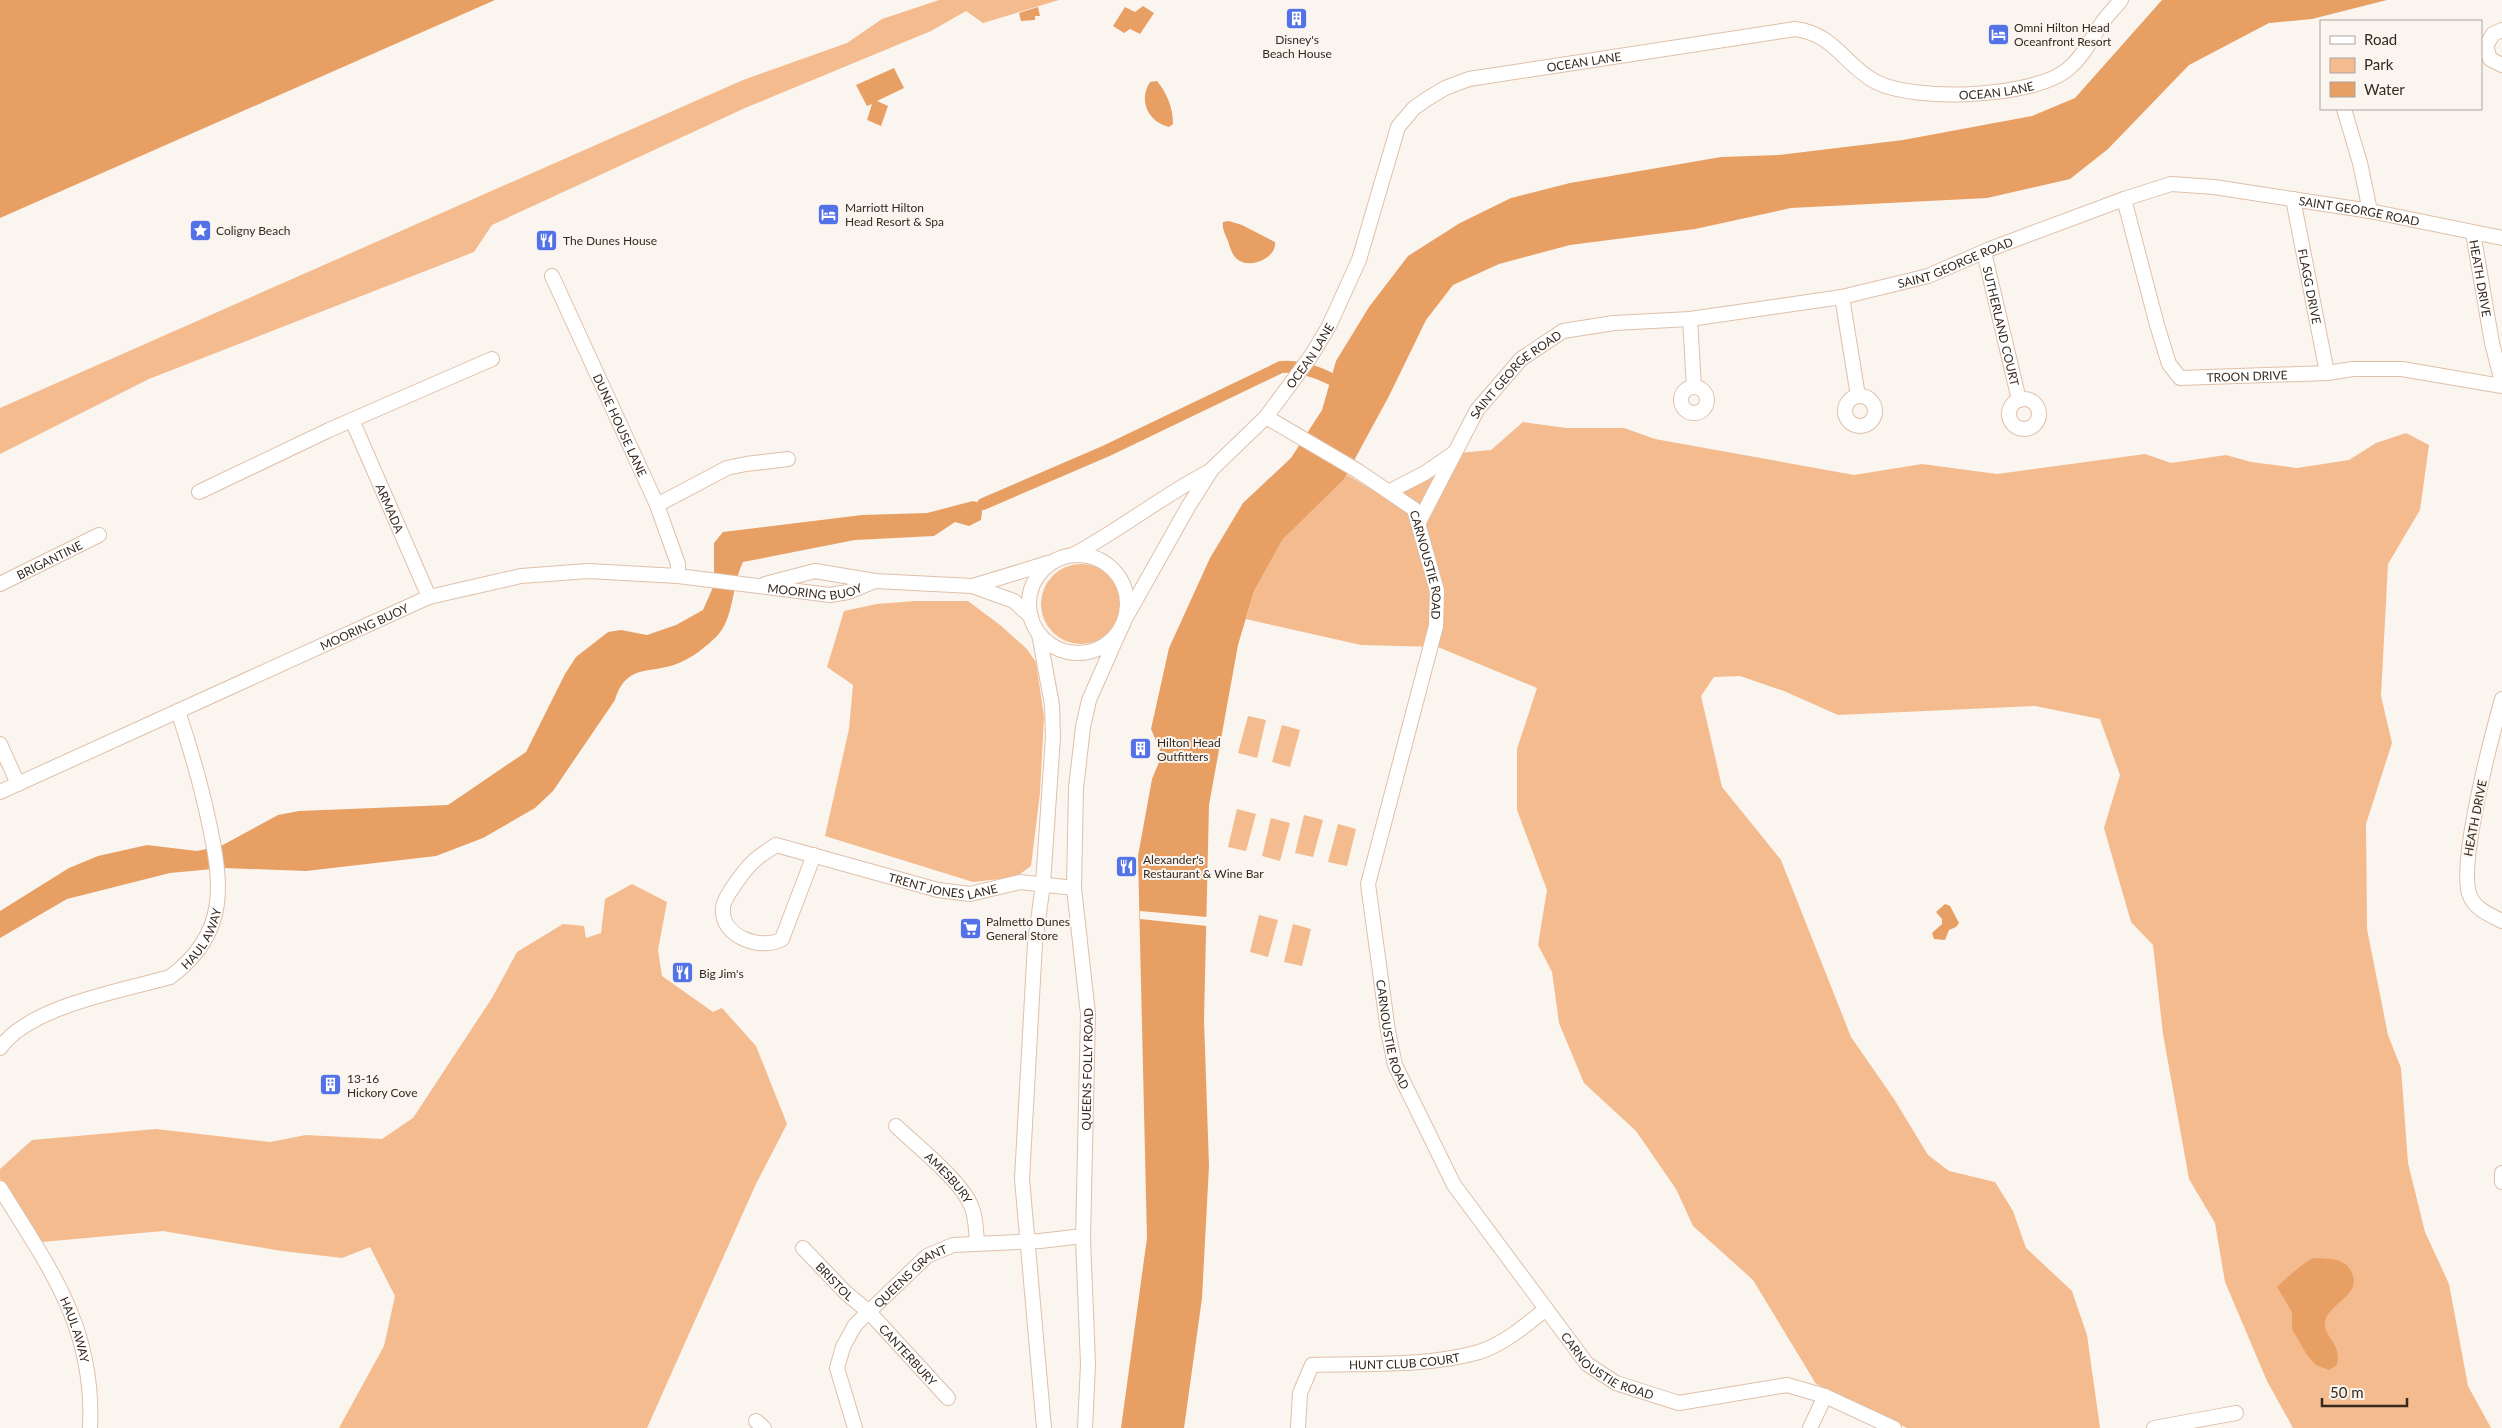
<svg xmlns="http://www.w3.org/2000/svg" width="2502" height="1428" font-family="Lato,sans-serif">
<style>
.green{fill:#f4bb8e}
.water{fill:#e79f64}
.pier{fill:#fbf5f0}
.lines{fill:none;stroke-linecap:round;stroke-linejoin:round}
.canal{stroke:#e79f64;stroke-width:12}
.street-casing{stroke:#dfc0a9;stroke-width:16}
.street{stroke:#fff;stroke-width:14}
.labels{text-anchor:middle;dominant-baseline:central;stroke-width:4;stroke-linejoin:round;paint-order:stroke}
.poi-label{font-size:12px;fill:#352920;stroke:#fbf5f0;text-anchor:start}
.street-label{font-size:12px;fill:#352920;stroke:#fbf5f0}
</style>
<rect width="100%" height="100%" fill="#fbf5f0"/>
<g class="green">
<polygon points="939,0 1059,0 983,23 966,11 931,31 745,108 492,225 474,252 149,379 0,454 0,408 743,80 847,43 882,19"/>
<polygon points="1523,422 1566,428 1624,428 1655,439 1854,475 1922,464 1997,474 2145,454 2171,463 2226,455 2251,462 2297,468 2349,460 2376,443 2406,433 2429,445 2420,510 2388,564 2381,696 2392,743 2366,824 2367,929 2388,1035 2401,1068 2408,1163 2425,1232 2449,1284 2468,1386 2491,1428 2293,1428 2267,1381 2225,1282 2215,1223 2189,1179 2163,1034 2153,945 2131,922 2104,828 2120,775 2100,719 2035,706 1838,715 1784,691 1740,676 1714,677 1701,696 1722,787 1781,860 1851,1037 1894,1099 1928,1155 1949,1171 1995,1182 2013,1211 2026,1248 2072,1291 2087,1335 2100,1428 1907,1428 1816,1384 1753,1280 1693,1226 1676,1189 1636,1131 1584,1083 1559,1023 1552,972 1538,945 1547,890 1517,810 1517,749 1537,688 1438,647 1361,645 1246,619 1254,591 1283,539 1346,474 1376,492 1418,471 1438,455 1491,450"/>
<circle cx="1081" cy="604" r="40"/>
<polygon points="915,601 968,601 1000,625 1026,648 1036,662 1044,717 1040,793 1031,866 1016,877 973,882 825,836 849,729 853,685 827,667 844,611 877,604"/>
<polygon points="1248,716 1266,720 1257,758 1238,753"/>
<polygon points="1282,725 1300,730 1290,767 1272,762"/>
<polygon points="1237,809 1256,814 1246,851 1228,847"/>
<polygon points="1304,815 1323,820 1313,857 1295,853"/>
<polygon points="1271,818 1290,823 1280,861 1262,856"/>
<polygon points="1338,824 1356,829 1347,866 1328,862"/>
<polygon points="632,884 667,902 658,950 662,976 713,1012 722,1008 756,1046 787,1124 755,1186 647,1428 339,1428 384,1346 395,1296 370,1247 342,1258 282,1251 163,1231 42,1242 0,1179 0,1169 32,1140 156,1129 270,1142 306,1135 382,1139 413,1118 492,998 517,952 563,924 584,926 586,938 601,933 605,899"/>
<polygon points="1259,915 1278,920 1268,957 1250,952"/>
<polygon points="1293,924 1311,929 1302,966 1284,962"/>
</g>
<g class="water">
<polygon points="0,0 495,0 0,218"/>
<polygon points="2162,0 2387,0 2312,19 2269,23 2189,65 2108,149 2070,179 1987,198 1791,208 1695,229 1570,245 1499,264 1453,285 1426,320 1389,396 1344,479 1283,539 1254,591 1238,645 1209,805 1204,1020 1209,1166 1202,1298 1184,1428 1121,1428 1147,1238 1138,856 1152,779 1162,755 1151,729 1169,648 1210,558 1243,503 1291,458 1322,410 1336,361 1369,307 1408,256 1460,223 1511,198 1570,183 1721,157 1779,155 1903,140 2032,116 2075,98"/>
<polygon points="1143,6 1154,13 1140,34 1130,29 1124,33 1113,26 1125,7 1135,12"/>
<polygon points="1038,7 1040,16 1035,16 1035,20 1021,21 1019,13"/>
<polygon points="894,68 904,88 877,101 888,106 881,126 867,120 872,104 867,106 856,85"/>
<path d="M1157,81C1167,93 1173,108 1173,124L1169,127C1148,122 1138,100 1150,82Z"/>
<path d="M1229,221L1242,225L1275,242C1277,257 1253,268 1240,261C1233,258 1230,248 1228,241C1225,234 1222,229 1223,222Z"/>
<path d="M973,501L983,504L981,520L969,526L955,522L934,536L855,540L743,562C732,584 734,619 717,636C707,646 692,658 679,663C651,675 627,662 615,700L553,791L535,808L483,838L436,856L306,871L223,868L170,873L67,899L0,938V911L69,868L98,856L147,845L197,851L221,846L278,815L299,811L448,805L526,752L565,674L576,657L608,632L621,630L647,635L676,625L703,610L714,585V543L723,532L862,515L927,513Z"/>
<polygon points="1945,904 1950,906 1959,923 1956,927 1949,930 1945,940 1934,939 1932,933 1942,924 1942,919 1936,912"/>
<path d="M2313,1258C2327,1259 2344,1257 2351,1271C2364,1295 2328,1303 2325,1322C2323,1337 2342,1342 2337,1365L2329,1370L2316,1365L2307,1355L2292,1329V1312L2277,1287C2286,1278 2302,1264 2313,1258Z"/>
</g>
<polygon class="pier" points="1140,911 1207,917 1207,926 1140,919"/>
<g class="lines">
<path class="canal" d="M983,504L1106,451L1281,367C1296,365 1318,372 1331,379"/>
<defs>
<g id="street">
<polyline points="2502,30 2493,34 2486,46 2490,59 2502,65"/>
<polyline points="2344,109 2360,163 2370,211"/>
<path id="s1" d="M2124,199L2157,325L2169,364L2180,378L2327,373L2353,369H2402L2502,386"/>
<path id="s2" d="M2293,199L2327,373"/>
<path id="s3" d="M2473,233L2492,343L2502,382"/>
<path id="s4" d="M1984,252L2019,400"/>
<path id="s5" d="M552,276L657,505L678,564V576"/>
<polyline points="1842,297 1858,396"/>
<polyline points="1690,319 1694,387"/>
<circle cx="1694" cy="400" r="13"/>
<circle cx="1860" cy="411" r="15"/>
<circle cx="2024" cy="414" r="15"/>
<path id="s6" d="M1266,417L1358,471L1414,509L1437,591L1436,626L1368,884L1388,1031L1395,1065L1454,1185L1587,1364L1616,1383L1679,1403L1787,1385L1825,1396L1894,1428"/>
<path id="s7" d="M352,420L429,597"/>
<polyline points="1390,491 1425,473 1454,453"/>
<polyline points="199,492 329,430 492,359"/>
<polyline points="657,505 727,468 746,464 788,459"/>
<path id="s8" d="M1419,522L1477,410L1521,359L1563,331L1614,323L1690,319L1842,297L1928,276L1990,249L2124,199L2171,184L2214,187L2370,211L2502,238"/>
<path d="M1073,555C1120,530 1162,496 1210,471"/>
<circle cx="1078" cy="604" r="49"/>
<path id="s9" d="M0,584L99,535"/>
<polyline points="765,584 815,571 875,581 972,586 1014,601 1031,617"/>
<polyline points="973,586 1048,563"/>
<path id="s10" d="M1125,619L1188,507L1212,469L1266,417L1311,356L1329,326L1359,260L1398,127L1414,108L1427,99L1445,88L1469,79L1795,29C1835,34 1844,65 1876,82C1915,102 2034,98 2068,69C2084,56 2090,40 2102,23C2107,15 2115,8 2121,0"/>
<polyline points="1039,634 1052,705 1053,737 1043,884 1035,943 1022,1179 1044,1428"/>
<path d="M2502,699C2492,735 2457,867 2470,896C2475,909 2490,915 2502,921"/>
<polyline points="0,744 18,784"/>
<path id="s11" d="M0,792L429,597L521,576L588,571L678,576L830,595L848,592L875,581"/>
<path id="s12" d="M814,855L782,939C762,951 720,937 723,908C723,898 746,868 754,861C760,855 769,850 776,845L938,890L970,894L1020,882L1074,888"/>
<path id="s13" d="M0,1048C30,1006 121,991 170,977C230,933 222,882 208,818C200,781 190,747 178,711"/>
<path id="s14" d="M896,1126C916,1145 963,1182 972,1208C976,1219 976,1231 977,1242"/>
<polyline points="2502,1173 2502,1182"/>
<path id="s15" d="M0,1188C50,1269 95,1328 90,1428"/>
<path id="s16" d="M803,1248L846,1293L869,1312L948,1398"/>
<polyline points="756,1421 764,1428"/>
<path id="s17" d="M855,1428L837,1368L843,1347L855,1325L927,1256L953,1245L1040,1241L1083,1236"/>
<path id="s18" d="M1085,1428L1088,1364L1083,1239L1088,1014L1074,888L1076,788L1083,727L1089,700L1121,628"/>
<path id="s19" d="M1298,1428L1300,1393L1312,1365C1367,1363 1426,1367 1479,1352C1504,1344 1526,1325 1546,1309"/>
<polyline points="1810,1428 1825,1396"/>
<polyline points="2154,1428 2236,1413"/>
</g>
</defs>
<use href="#street" class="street-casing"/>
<use href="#street" class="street"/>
</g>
<defs>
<symbol id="building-square" viewBox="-11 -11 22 22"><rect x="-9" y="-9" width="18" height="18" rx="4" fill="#5372e7" stroke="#fbf5f0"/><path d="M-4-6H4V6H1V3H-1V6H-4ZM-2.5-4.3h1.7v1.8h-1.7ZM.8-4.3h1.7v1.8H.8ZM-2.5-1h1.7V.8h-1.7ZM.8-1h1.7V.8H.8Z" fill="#fff"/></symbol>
<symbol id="hotel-square" viewBox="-11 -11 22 22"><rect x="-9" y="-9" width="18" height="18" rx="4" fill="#5372e7" stroke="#fbf5f0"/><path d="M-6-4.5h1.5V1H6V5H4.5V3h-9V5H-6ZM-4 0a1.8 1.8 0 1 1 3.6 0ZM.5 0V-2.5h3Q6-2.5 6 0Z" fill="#fff"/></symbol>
<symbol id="sight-square" viewBox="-11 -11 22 22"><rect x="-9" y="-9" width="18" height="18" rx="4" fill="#5372e7" stroke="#fbf5f0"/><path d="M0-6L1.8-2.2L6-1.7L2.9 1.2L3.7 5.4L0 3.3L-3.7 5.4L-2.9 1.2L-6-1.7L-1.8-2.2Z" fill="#fff"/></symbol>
<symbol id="restaurant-square" viewBox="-11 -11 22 22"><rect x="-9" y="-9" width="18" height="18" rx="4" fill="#5372e7" stroke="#fbf5f0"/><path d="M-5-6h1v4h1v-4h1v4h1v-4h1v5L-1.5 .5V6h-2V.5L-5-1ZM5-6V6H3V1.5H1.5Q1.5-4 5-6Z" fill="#fff"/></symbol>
<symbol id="supermarket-square" viewBox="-11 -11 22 22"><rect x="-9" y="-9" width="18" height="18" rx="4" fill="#5372e7" stroke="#fbf5f0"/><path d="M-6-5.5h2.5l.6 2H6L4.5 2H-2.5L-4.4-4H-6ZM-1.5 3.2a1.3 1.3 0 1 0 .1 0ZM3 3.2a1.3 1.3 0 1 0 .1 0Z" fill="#fff"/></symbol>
</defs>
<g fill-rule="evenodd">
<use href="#building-square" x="1284" y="6" width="25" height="25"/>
<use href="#hotel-square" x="1986" y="22" width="25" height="25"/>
<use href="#hotel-square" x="816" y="202" width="25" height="25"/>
<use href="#sight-square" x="188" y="218" width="25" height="25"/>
<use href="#restaurant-square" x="534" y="228" width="25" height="25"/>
<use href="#building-square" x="1128" y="736" width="25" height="25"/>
<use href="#restaurant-square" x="1114" y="854" width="25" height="25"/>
<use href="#supermarket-square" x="958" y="916" width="25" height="25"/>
<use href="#restaurant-square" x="670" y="960" width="25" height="25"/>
<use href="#building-square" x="318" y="1072" width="25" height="25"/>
</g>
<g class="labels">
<g class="poi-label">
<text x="2014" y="27">Omni Hilton Head<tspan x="2014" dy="14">Oceanfront Resort</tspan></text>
<text x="1297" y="39" text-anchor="middle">Disney's<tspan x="1297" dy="14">Beach House</tspan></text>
<text x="845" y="207">Marriott Hilton<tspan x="845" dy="14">Head Resort &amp; Spa</tspan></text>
<text x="216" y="230">Coligny Beach</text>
<text x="563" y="240">The Dunes House</text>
<text x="1157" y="742">Hilton Head<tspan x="1157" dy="14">Outfitters</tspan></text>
<text x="1143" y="859">Alexander's<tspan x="1143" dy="14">Restaurant &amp; Wine Bar</tspan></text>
<text x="986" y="921">Palmetto Dunes<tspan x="986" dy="14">General Store</tspan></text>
<text x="699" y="973">Big Jim's</text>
<text x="347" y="1078">13-16<tspan x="347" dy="14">Hickory Cove</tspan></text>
</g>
<g class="street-label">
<text stroke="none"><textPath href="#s10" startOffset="774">OCEAN LANE</textPath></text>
<text stroke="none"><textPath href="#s10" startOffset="1208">OCEAN LANE</textPath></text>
<text stroke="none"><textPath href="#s8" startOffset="1064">SAINT GEORGE ROAD</textPath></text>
<text stroke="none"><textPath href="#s8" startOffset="644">SAINT GEORGE ROAD</textPath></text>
<text stroke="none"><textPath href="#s3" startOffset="46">HEATH DRIVE</textPath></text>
<text stroke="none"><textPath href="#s2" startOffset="89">FLAGG DRIVE</textPath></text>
<text stroke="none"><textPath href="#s4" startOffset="76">SUTHERLAND COURT</textPath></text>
<text stroke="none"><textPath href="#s10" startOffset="324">OCEAN LANE</textPath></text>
<text stroke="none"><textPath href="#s1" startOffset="256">TROON DRIVE</textPath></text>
<text stroke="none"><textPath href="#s8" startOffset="179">SAINT GEORGE ROAD</textPath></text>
<text stroke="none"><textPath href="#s5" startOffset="164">DUNE HOUSE LANE</textPath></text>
<text stroke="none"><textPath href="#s7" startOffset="96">ARMADA</textPath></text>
<text stroke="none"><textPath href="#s9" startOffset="55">BRIGANTINE</textPath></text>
<text stroke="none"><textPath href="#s6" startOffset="232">CARNOUSTIE ROAD</textPath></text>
<text stroke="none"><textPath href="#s11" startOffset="861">MOORING BUOY</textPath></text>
<text stroke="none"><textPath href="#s11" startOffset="400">MOORING BUOY</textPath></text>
<text transform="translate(2475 818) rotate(-79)">HEATH DRIVE</text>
<text stroke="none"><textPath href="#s12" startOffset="426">TRENT JONES LANE</textPath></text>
<text stroke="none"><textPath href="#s13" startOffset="238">HAUL AWAY</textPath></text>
<text stroke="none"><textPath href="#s6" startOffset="714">CARNOUSTIE ROAD</textPath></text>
<text stroke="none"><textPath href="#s18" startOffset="359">QUEENS FOLLY ROAD</textPath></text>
<text stroke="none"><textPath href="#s14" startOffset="74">AMESBURY</textPath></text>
<text stroke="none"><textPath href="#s17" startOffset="184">QUEENS GRANT</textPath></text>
<text stroke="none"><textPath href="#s16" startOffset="46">BRISTOL</textPath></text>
<text stroke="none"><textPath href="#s15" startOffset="161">HAUL AWAY</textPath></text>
<text stroke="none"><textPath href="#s16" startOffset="150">CANTERBURY</textPath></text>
<text stroke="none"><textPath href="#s19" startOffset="158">HUNT CLUB COURT</textPath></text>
<text stroke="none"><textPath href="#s6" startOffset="1119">CARNOUSTIE ROAD</textPath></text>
</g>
</g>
<rect x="2320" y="20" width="162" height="90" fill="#fbf5f0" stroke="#aca39d"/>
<rect x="2330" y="36" width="25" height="8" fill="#ffffff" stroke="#aca39d"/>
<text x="2364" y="45" font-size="15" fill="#352920">Road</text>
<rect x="2330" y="58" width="25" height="15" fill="#f4bb8e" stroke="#aca39d"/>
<text x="2364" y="70" font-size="15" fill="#352920">Park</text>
<rect x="2330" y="82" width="25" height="15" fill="#e79f64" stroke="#aca39d"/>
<text x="2364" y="95" font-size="15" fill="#352920">Water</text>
<path d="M2322 1398v8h85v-8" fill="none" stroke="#352920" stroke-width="2.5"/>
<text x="2330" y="1398" font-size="15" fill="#352920" stroke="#fbf5f0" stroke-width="4" paint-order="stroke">50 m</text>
</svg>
